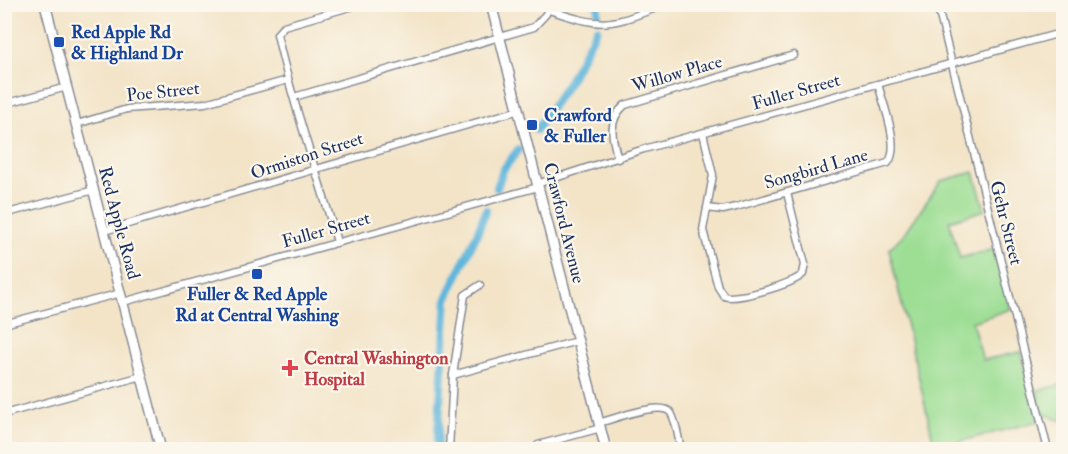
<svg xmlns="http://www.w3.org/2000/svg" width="1068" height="454" font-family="'IM FELL Double Pica',serif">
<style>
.green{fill:#9dde94;stroke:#5c8679;stroke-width:1.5}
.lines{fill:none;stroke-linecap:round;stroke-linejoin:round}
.canal{stroke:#5fb6dc;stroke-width:8}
.street-casing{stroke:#878a93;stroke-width:9}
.secondary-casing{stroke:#878a93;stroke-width:12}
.street{stroke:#fff;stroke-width:6}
.secondary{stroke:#fff;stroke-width:9}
.transit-dot{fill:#1a4fb4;stroke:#fbf7ec;stroke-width:2}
.health-dot{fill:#e0444e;stroke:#fbf7ec;stroke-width:2}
.labels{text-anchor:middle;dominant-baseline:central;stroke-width:4.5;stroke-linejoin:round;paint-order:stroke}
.transit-label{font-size:18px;font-weight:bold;fill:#164399;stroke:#fbf7ec;text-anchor:start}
.street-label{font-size:18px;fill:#1b2f5e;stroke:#fbf7ec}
.health-label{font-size:18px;font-weight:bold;fill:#be3a42;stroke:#fbf7ec;text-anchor:start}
</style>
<rect width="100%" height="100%" fill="#fbf7ec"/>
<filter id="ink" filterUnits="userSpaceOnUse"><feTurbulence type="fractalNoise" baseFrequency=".0167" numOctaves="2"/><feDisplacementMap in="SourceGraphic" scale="12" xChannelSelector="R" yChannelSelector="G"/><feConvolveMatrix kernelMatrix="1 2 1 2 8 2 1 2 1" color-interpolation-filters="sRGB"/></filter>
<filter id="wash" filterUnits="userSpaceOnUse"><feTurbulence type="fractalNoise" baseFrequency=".008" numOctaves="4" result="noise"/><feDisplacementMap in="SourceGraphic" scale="24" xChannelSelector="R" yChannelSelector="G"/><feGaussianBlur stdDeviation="1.35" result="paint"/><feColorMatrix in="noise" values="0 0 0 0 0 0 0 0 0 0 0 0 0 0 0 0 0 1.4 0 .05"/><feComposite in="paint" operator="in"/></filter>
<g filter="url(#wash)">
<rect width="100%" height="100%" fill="#f3e4c8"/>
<g class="green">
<polygon points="974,172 985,210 949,221 960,258 995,249 1011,309 972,322 983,360 1021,352 1039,421 935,448 889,249 905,233 941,181"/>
<polygon points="1063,384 1063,420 1060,421 1043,413 1036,391"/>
</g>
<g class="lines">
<g class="canal">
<polyline points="598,4 598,18"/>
<polyline points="536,130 568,83 597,29"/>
<polyline points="497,188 503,170 518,150"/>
<polyline points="437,450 447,298 477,234 486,210"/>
</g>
</g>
</g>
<g filter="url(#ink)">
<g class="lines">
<defs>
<g id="street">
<polyline points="937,4 1048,450"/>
<path d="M549,10C609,30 609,25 667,4"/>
<polyline points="294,97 534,27 546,14 550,4"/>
<polyline points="4,104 67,87"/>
<polyline points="77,124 127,109 205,103 288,80"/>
<path d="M703,133L713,175L703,230L718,287L724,296C736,301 794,284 803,274L805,264L787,193"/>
<path d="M618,159C612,139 607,120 625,105L794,55"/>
<polyline points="537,184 644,149 1064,32"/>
<path d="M707,208L723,210L736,207L888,163C901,147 883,103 878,84"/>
<polyline points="4,214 94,190"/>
<polyline points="104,231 519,110"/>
<path d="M337,242C318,173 292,104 277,34L284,26L360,4"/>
<polyline points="123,302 538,187"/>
<polyline points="4,324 121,293"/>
<polyline points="453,375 577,341"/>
<polyline points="4,414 142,376"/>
<path d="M599,423C613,419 662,400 671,413C677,423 678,438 681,450"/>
<polyline points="538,445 601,428"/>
<polyline points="449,450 453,375 465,295 480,285"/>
</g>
<g id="secondary">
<polyline points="45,4 161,450"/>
<polyline points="491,4 606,450"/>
</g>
</defs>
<use href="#street" class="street-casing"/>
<use href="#secondary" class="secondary-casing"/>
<use href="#street" class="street"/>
<use href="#secondary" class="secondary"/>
</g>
</g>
<g class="transit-dot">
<rect x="53" y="36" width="12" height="12" rx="3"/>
<rect x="526" y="119" width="12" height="12" rx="3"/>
<rect x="251" y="268" width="12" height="12" rx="3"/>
</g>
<path class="health-dot" d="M287 359h6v6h6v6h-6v6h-6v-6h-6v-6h6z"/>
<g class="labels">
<g class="transit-label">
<text x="71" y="32">Red Apple Rd<tspan x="71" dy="21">&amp; Highland Dr</tspan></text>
<text x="544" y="115">Crawford<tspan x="544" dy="21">&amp; Fuller</tspan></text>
<text x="257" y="294" text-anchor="middle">Fuller &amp; Red Apple<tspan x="257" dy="21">Rd at Central Washing</tspan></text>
</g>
<g class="street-label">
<text transform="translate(677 74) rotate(-16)">Willow Place</text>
<text transform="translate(163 92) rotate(-6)">Poe Street</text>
<text transform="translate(796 92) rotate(-16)">Fuller Street</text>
<text transform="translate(307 156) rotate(-18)">Ormiston Street</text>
<text transform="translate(816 169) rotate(-16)">Songbird Lane</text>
<text transform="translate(119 223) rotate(75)">Red Apple Road</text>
<text transform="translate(564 223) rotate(76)">Crawford Avenue</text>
<text transform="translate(1006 223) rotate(76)">Gehr Street</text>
<text transform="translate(326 230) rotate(-16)">Fuller Street</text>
</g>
<g class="health-label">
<text x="304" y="358">Central Washington<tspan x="304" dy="21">Hospital</tspan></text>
</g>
</g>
<rect width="1068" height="454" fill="none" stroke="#fbf7ec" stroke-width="24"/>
</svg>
